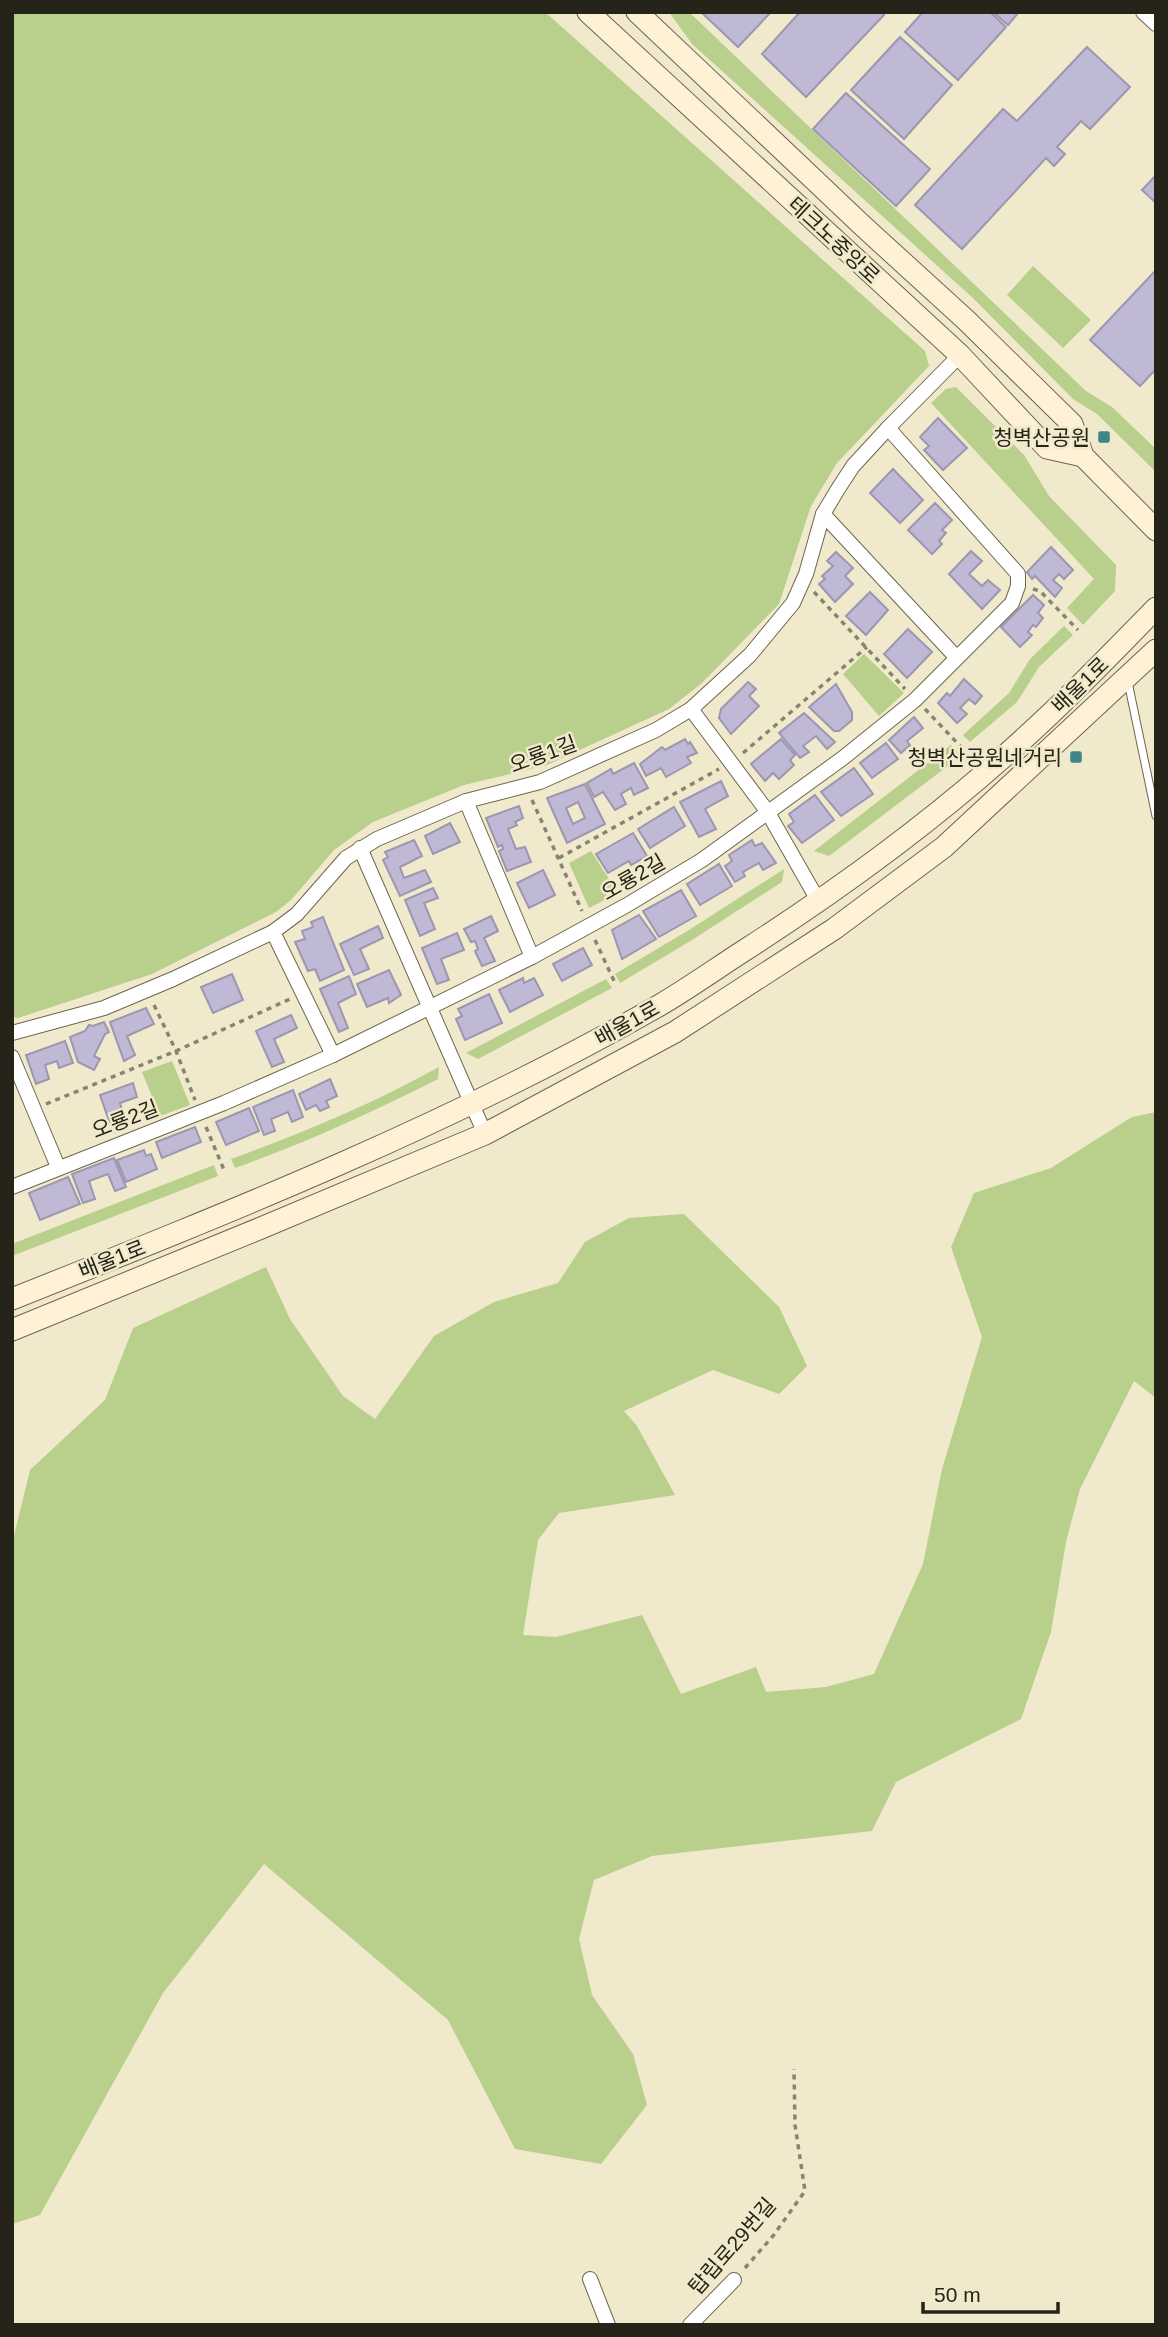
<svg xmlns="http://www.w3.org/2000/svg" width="1168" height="2337" font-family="Helvetica,'Noto Sans KR',sans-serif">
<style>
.green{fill:#b8d08b}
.building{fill:#bfb9d5;stroke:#9c96b1;stroke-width:2;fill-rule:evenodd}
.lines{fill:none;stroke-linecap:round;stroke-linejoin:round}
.lane-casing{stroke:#6d664d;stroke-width:9}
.street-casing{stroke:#6d664d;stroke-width:16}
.secondary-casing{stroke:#6d664d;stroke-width:23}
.path{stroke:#898470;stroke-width:3.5;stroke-dasharray:5 5;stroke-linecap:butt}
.lane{stroke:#fff;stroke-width:7}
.street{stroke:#fff;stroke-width:14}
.secondary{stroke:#fff1d6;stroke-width:21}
.poi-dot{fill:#3d8586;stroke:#f0e9cc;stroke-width:2.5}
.labels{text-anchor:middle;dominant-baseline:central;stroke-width:5;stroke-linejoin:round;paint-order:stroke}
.street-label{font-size:21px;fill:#262318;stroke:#f0e9cc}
.poi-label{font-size:21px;fill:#262318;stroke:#f0e9cc;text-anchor:end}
</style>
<rect width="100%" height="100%" fill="#f0e9cc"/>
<g class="green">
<polygon points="12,12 545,12 925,351 929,366 837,463 811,506 779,604 702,683 669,709 547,765 464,785 373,822 334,850 291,900 276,912 152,974 18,1018 12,1017"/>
<polygon points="669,12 689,12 1086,391 1112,407 1156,449 1156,472 1097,414 1073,399 974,299 692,44"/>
<polygon points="1033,266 1091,320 1063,348 1007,295"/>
<polygon points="956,387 1024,455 1049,496 1116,565 1115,591 1083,625 1067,608 1094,579 931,403 946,389"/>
<polygon points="1064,626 1073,635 1039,667 1017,702 970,742 963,735 1009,693 1030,659"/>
<polygon points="864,654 904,693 879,716 843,674"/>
<polygon points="951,745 961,756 829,856 814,851"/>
<polygon points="591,851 618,893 589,908 569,863"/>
<polygon points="784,869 782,882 692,940 620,983 615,974 689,930"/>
<polygon points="606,979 612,988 478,1059 466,1053"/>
<polygon points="172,1061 190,1105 160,1116 142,1072"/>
<path d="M439,1067L438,1079C371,1113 305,1143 235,1168L231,1159C303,1133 372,1104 439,1067Z"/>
<polygon points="1156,1112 1156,1398 1134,1381 1080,1489 1066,1542 1051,1632 1021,1719 896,1782 872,1831 652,1856 594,1880 579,1939 592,1995 633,2054 647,2105 601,2164 515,2149 448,2020 264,1864 163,1993 40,2215 12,2224 12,1544 30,1470 105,1400 133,1328 266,1267 290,1319 343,1396 375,1419 434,1336 494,1302 558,1283 585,1242 629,1218 684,1214 779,1307 807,1366 779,1394 713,1370 624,1411 637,1426 675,1495 559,1513 538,1540 523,1635 556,1637 642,1615 681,1694 756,1667 766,1692 826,1687 874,1674 923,1564 942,1469 982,1337 951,1247 974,1193 1051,1168 1132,1117"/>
<polygon points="214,1165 218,1176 12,1256 12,1244"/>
</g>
<g class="building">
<polygon points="701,12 771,12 738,47"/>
<polygon points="800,12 881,12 884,15 806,97 762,54"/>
<polygon points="923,12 990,12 1006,27 958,80 905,32"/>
<polygon points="993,12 1019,12 1008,25"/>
<polygon points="900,37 952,85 904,139 851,90"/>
<polygon points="1087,47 1130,87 1090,129 1081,121 1057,147 1065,154 1054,166 1046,158 962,249 915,205 1003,109 1017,121"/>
<polygon points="846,93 930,169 896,206 813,129"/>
<polygon points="1156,175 1156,203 1142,190"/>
<polygon points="1156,270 1156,369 1140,386 1090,340"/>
<polygon points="938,418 967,448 943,470 924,450 929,446 920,437"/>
<polygon points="893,469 923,500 900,523 870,493"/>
<polygon points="935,503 952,520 942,530 946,533 939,541 942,544 932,554 908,530"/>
<polygon points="1051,547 1073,570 1064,579 1059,574 1053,580 1062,588 1055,597 1035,576 1032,579 1027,572"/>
<polygon points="971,551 982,561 969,574 982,586 988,580 1000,590 982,609 949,574"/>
<polygon points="836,552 853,568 845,576 853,584 835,602 819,584 825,579 822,576 833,566 827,561"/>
<polygon points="870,592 888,610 866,635 846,616"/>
<polygon points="1033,595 1044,605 1038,613 1043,618 1036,627 1033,625 1028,632 1032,635 1020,647 1001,627"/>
<polygon points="908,629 932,652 907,678 884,654"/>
<polygon points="964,679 982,696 975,704 969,699 960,708 967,714 957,723 938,703 947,693 950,696"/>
<polygon points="748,682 756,689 749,696 759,706 731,734 719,718 721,709"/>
<polygon points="836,684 852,712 852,720 839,731 834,731 809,707"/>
<polygon points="804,713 835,742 827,749 816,736 803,746 809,752 800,758 779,733"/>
<polygon points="914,717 923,728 907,741 910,745 901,753 889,740"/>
<polygon points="685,739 688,744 690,742 697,753 687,757 691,763 666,777 661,768 646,776 640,764 662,747 665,750"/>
<polygon points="781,739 795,755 790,760 794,765 779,779 773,773 765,781 751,764"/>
<polygon points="886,743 898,759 872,778 860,763"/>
<polygon points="634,763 648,788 634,795 631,788 621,794 626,804 615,810 603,792 594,797 587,783 611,769 613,774"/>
<polygon points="854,768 873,794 841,816 821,792"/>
<polygon points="721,781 728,796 705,809 716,829 699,837 680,802"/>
<path d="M585,784L605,824L567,843L547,798ZM578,802L585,818L573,824L566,808Z"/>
<polygon points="815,795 834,820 802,843 788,826 794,822 789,814"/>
<polygon points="519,806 523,818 515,822 517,825 508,829 516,849 525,847 531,862 507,871 499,851 503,849 502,845 498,847 486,818"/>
<polygon points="674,807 685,826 650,848 638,829"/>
<polygon points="450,823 460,842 433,854 425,836"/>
<polygon points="633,833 647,856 631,865 629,861 608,873 596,854"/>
<polygon points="414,840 422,856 400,867 404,878 425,870 431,882 400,896 383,860 388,857 385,852"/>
<polygon points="752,840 755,846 762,843 776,863 763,870 759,863 743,872 745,876 735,882 725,866 732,861 729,855"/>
<polygon points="719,864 732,886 700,905 687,884"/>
<polygon points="543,870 555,895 529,908 517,883"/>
<polygon points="433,888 438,898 424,903 435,929 420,936 405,900"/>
<polygon points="681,890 696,916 659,937 643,911"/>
<polygon points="639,915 656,939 622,959 612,930"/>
<polygon points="491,916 498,931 484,938 495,961 482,966 475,951 478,949 475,941 471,942 464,929"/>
<polygon points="323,917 344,970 320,981 315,969 308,971 295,942 305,939 302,931 313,927 311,922"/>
<polygon points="378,926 383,938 360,949 369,969 354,975 340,944"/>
<polygon points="457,933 464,950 441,959 449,980 437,984 422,948"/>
<polygon points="583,948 592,965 562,981 553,964"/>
<polygon points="389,970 401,995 389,1003 388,998 367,1007 357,984"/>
<polygon points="232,974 243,1000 213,1013 201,987"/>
<polygon points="349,976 356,994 338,1003 348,1028 339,1032 320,989"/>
<polygon points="523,978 524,983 534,978 543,995 510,1012 499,990"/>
<polygon points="489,994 502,1023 465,1040 456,1019 462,1016 458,1009"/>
<polygon points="146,1008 154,1024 127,1036 135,1055 124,1061 110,1022"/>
<polygon points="291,1015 297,1028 274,1039 284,1062 272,1067 256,1031"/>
<polygon points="104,1022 109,1032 105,1034 94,1056 100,1059 94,1070 78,1062 70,1037 85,1031 89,1025 93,1026"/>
<polygon points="65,1041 73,1063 59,1068 57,1061 45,1065 49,1079 36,1084 26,1055"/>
<polygon points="330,1079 337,1096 326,1101 329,1107 320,1111 316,1105 306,1110 299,1094"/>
<polygon points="133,1083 137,1097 120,1103 127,1127 113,1132 100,1095"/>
<polygon points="293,1090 303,1117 292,1122 288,1112 271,1119 275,1131 264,1135 253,1107"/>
<polygon points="249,1108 259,1131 226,1145 216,1122"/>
<polygon points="195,1127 201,1142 162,1158 156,1142"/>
<polygon points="144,1150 146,1156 151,1154 157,1169 126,1182 117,1160"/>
<polygon points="114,1158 126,1187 115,1191 108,1174 89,1181 95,1199 83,1203 72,1174"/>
<polygon points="68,1177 80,1204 40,1220 29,1193"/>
</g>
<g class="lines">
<defs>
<polyline id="lane" points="1128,682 1156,816"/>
<g id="street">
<polyline points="1143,12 1156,24"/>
<polyline points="823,514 956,657"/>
<polyline points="691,709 767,811 819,902"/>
<polyline points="466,801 532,957"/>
<polyline points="360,848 485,1134"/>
<polyline points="273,932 333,1055"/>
<polyline points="12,1033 104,1008 173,979 273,932 297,914 346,858 377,839 466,801 540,782 656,730 691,709 750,655 793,603 806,574 823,514 838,489 853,466 888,428 960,355"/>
<polyline points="12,1057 58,1167"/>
<polyline points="12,1187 224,1103 333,1055 532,957 627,905 702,860 843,758 915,700 1012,603 1018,586 1018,574 888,428"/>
<polyline points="590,2279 608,2325"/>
<polyline points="690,2325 734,2280"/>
</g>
<g id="secondary">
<polyline points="588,12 960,355 1047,448 1083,456"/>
<polyline points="637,12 864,227 966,320 1072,424 1083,456 1156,530"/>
<path d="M12,1299C233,1211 454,1123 660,1005C689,988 717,968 745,950C846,885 943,814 1031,732C1075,692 1115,650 1156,608"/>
<polyline points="12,1330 261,1228 485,1134 675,1032 834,929 944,847 1156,650"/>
</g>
</defs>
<use href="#lane" class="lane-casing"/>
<use href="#street" class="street-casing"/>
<use href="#secondary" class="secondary-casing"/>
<g class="path">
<polyline points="1033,589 1040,591 1078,630"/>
<polyline points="814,592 905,689"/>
<polyline points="925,709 962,748"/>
<polyline points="743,753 867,647"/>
<polyline points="532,800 582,911"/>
<polyline points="559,858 719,769"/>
<polyline points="595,940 615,983"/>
<polyline points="154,1005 176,1051 195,1100"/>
<polyline points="46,1104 176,1051 290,999"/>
<polyline points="206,1127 224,1170"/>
<polyline points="745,2268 773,2236 805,2191 795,2125 794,2069"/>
</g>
<use href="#lane" class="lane"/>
<use href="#street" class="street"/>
<use href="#secondary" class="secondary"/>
</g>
<g class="poi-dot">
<rect x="1097" y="430" width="14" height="14" rx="3.5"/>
<rect x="1069" y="750" width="14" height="14" rx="3.5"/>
</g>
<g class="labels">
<g class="street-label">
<text transform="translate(834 240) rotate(43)">테크노중앙로</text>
<text transform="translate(1080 685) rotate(-44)">배울1로</text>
<text transform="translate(543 754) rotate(-20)">오룡1길</text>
<text transform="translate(633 877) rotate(-30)">오룡2길</text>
<text transform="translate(627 1023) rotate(-29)">배울1로</text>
<text transform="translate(125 1119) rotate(-21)">오룡2길</text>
<text transform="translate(112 1259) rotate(-22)">배울1로</text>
<text transform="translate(732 2246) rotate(-49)">탑립로29번길</text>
</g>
<g class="poi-label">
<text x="1090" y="437">청벽산공원</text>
<text x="1062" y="757">청벽산공원네거리</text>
</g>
</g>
<rect width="1168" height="2337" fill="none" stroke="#262318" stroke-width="28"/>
<path d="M923 2302v10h135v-10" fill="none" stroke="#262318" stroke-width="3.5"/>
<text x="934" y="2302" font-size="21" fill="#262318" stroke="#f0e9cc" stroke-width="5" paint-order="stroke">50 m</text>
</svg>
